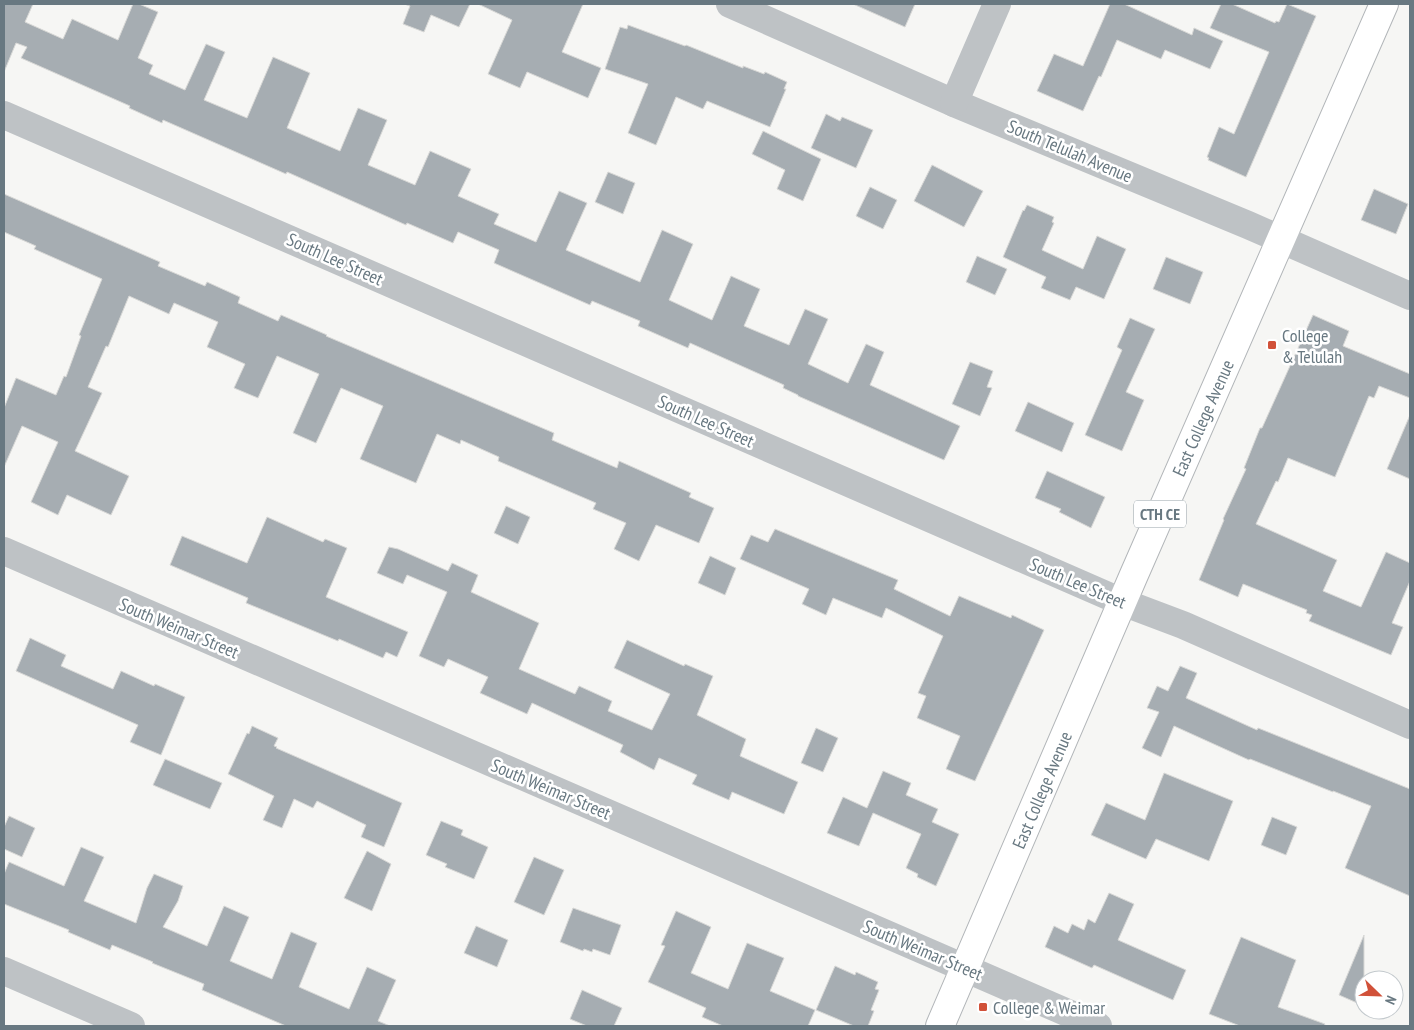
<svg xmlns="http://www.w3.org/2000/svg" width="1414" height="1030" font-family="'PT Sans Narrow',sans-serif">
<style>
.building{fill:#a6adb2;stroke:#d8d8d6}
.lines{fill:none;stroke-linecap:round;stroke-linejoin:round}
.primary-casing{stroke:#b2b6b9;stroke-width:30}
.minor{stroke:#bec2c5;stroke-width:28}
.primary{stroke:#fff;stroke-width:28}
.poi-dot{fill:#d15139;stroke:#fff;stroke-width:2}
.labels{text-anchor:middle;dominant-baseline:central;stroke-width:5;stroke-linejoin:round;paint-order:stroke}
.shield{fill:#fff;stroke:#95a0a7;stroke-width:1}
.shield-label{font-size:16px;font-weight:bold;fill:#687881}
.street-label{font-size:18px;fill:#687881;stroke:#fff}
.poi-label{font-size:18px;fill:#687881;stroke:#fff;text-anchor:start}
</style>
<rect width="100%" height="100%" fill="#f6f6f4"/>
<g class="building">
<polygon points="4,4 33,4 25,22 63,39 72,19 118,40 133,4 139,4 158,12 138,58 153,65 149,74 185,90 206,44 225,52 204,100 247,118 273,57 310,73 287,128 340,151 358,108 387,120 368,165 415,185 430,151 471,169 458,196 499,214 494,224 536,242 559,191 587,203 566,250 640,282 662,230 693,244 669,300 712,320 731,276 760,289 744,326 789,345 805,309 828,319 808,364 848,383 866,344 884,352 870,385 960,426 944,460 798,396 798,395 783,388 784,385 690,343 688,348 638,326 640,321 592,301 590,305 494,263 499,250 458,232 453,243 407,223 406,225 287,172 286,174 163,120 162,123 129,108 130,106 21,58 27,47 16,43 4,72"/>
<polygon points="404,4 470,4 459,27 431,15 424,32 403,24 410,6"/>
<polygon points="478,4 583,4 562,52 601,68 588,98 527,72 520,88 488,74 512,20"/>
<polygon points="853,4 915,4 905,27"/>
<polygon points="1110,4 1124,4 1192,35 1194,28 1223,41 1210,69 1165,50 1161,59 1117,40 1101,77 1099,76 1083,111 1037,91 1054,54 1083,66"/>
<polygon points="1221,4 1232,4 1275,23 1276,21 1279,22 1287,4 1316,16 1246,177 1208,160 1209,158 1207,157 1219,127 1234,134 1269,52 1210,28"/>
<polygon points="628,25 685,46 686,45 743,68 743,66 764,74 765,72 787,82 784,89 786,89 770,127 707,101 703,109 676,97 656,145 628,133 648,84 605,69 620,27 627,29"/>
<polygon points="826,114 840,121 842,117 873,130 856,168 811,148"/>
<polygon points="763,131 821,159 803,201 777,189 785,170 752,154"/>
<polygon points="932,165 983,191 964,227 914,201"/>
<polygon points="608,172 635,183 623,214 595,202"/>
<polygon points="870,187 897,200 883,229 856,216"/>
<polygon points="1374,189 1408,204 1396,234 1361,220"/>
<polygon points="4,194 160,262 158,266 205,286 207,282 240,297 238,303 278,321 281,315 327,335 326,336 554,433 552,440 617,468 619,461 691,493 689,497 714,508 699,543 656,525 639,561 614,549 626,523 593,509 596,503 498,461 499,457 461,440 460,444 437,434 416,483 360,459 383,406 341,388 316,443 293,433 319,374 277,356 258,398 234,388 245,364 207,347 218,322 174,303 169,314 129,296 108,347 106,346 88,387 102,393 75,451 129,476 111,515 67,495 58,515 31,502 58,442 22,426 4,467 4,408 16,378 56,395 64,376 66,377 81,336 79,335 102,279 34,249 36,246 4,232"/>
<polygon points="1027,205 1054,217 1052,222 1054,223 1042,250 1083,269 1097,236 1126,249 1104,299 1076,287 1070,300 1041,288 1046,277 1003,257 1023,210 1024,211"/>
<polygon points="977,256 1007,269 995,295 966,282"/>
<polygon points="1166,257 1203,272 1190,304 1153,289"/>
<polygon points="1313,315 1349,331 1343,346 1410,374 1410,398 1379,386 1374,398 1369,396 1335,477 1288,458 1278,482 1276,481 1256,524 1337,560 1323,591 1361,607 1386,552 1410,563 1410,581 1392,623 1403,627 1391,655 1309,621 1312,615 1306,613 1307,610 1253,588 1243,584 1238,597 1199,580 1224,520 1223,519 1246,469 1244,468 1260,428 1262,428"/>
<polygon points="1130,318 1155,329 1126,392 1144,400 1122,451 1085,435 1122,350 1117,347"/>
<polygon points="970,362 993,371 987,387 992,388 980,416 952,404"/>
<polygon points="1028,402 1074,423 1062,452 1015,431"/>
<polygon points="1410,415 1410,479 1387,469"/>
<polygon points="1047,471 1105,497 1091,528 1059,512 1061,509 1035,498"/>
<polygon points="506,506 530,517 518,544 494,533"/>
<polygon points="267,517 323,542 325,539 347,548 326,597 408,632 397,657 386,652 383,658 339,639 338,641 246,603 248,598 170,565 182,536 247,563"/>
<polygon points="775,529 898,580 894,589 950,616 959,596 1011,618 1012,615 1044,630 975,781 946,769 960,736 917,718 926,696 918,693 943,636 886,608 882,618 833,598 826,615 802,604 809,589 740,559 751,535 768,542"/>
<polygon points="389,547 398,549 448,571 452,563 478,575 471,592 539,623 519,669 575,694 579,686 612,701 608,711 652,730 670,694 614,668 627,640 684,666 685,664 713,676 697,715 746,739 740,756 798,782 784,814 732,792 729,800 692,784 697,775 659,758 654,770 620,752 623,745 532,703 527,714 480,693 488,677 448,659 444,667 419,656 447,592 407,575 403,584 377,573"/>
<polygon points="710,556 736,568 725,595 698,583"/>
<polygon points="30,638 66,655 61,666 113,689 121,671 154,686 155,684 185,697 161,755 130,742 138,725 16,671"/>
<polygon points="1180,666 1197,673 1186,698 1257,730 1258,728 1410,789 1410,896 1345,868 1371,806 1333,791 1333,792 1250,759 1249,760 1174,726 1161,757 1142,748 1159,712 1147,708 1157,686 1168,691"/>
<polygon points="252,726 278,738 274,746 277,747 276,748 402,803 384,847 361,837 366,825 317,801 313,808 294,799 282,828 263,820 274,796 228,774 247,733 249,734"/>
<polygon points="816,728 838,738 823,772 801,763"/>
<polygon points="165,759 222,783 210,809 153,785"/>
<polygon points="883,771 911,783 906,795 938,809 932,822 959,834 936,886 917,877 918,874 906,868 921,834 873,813 859,846 827,833 843,797 867,808"/>
<polygon points="1164,773 1233,801 1209,861 1156,839 1146,859 1091,835 1106,803 1145,820"/>
<polygon points="9,816 35,828 22,857 4,849 4,827"/>
<polygon points="1272,817 1297,827 1286,855 1261,845"/>
<polygon points="441,821 463,830 461,835 488,847 474,879 445,867 447,864 426,855"/>
<polygon points="81,847 104,857 84,901 136,923 147,888 154,874 183,886 178,901 163,927 207,946 224,906 249,917 230,961 272,979 291,932 317,943 299,987 349,1009 367,967 396,980 378,1021 390,1026 286,1026 202,990 204,984 152,963 153,962 112,945 110,950 68,932 69,930 4,904 4,874 9,862 64,886"/>
<polygon points="367,851 391,864 372,911 344,898"/>
<polygon points="534,857 564,870 544,915 514,902"/>
<polygon points="1109,893 1134,904 1118,940 1186,970 1173,1000 1094,965 1092,968 1045,947 1054,926 1068,933 1072,924 1084,930 1088,919 1095,923"/>
<polygon points="573,908 621,925 610,955 593,949 592,952 584,949 583,951 560,942"/>
<polygon points="676,911 711,927 691,973 728,989 747,943 784,958 770,991 815,1010 808,1026 723,1026 702,1017 706,1008 648,982 665,946 661,945"/>
<polygon points="476,926 508,940 497,967 464,953"/>
<polygon points="1364,935 1364,1006 1339,995"/>
<polygon points="1241,937 1296,960 1278,1007 1325,1024 1324,1026 1240,1026 1209,1014"/>
<polygon points="835,966 855,975 856,972 878,982 875,989 879,990 871,1010 874,1011 868,1026 854,1026 816,1010"/>
<polygon points="582,990 622,1008 614,1026 587,1026 570,1019"/>
</g>
<g class="lines">
<defs>
<polyline id="primary" points="940,1026 1133,577 1384,4"/>
</defs>
<use href="#primary" class="primary-casing"/>
<g class="minor">
<polyline points="730,4 954,103 1248,225 1410,296"/>
<polyline points="954,103 997,4"/>
<polyline points="4,115 1122,602 1183,625 1410,725"/>
<polyline points="4,551 1098,1026"/>
<polyline points="4,971 131,1026"/>
</g>
<use href="#primary" class="primary"/>
</g>
<g class="poi-dot">
<rect x="1267" y="340" width="10" height="10" rx="2.5"/>
<rect x="978" y="1002" width="10" height="10" rx="2.5"/>
</g>
<g class="labels">
<rect class="shield" x="1134" y="500.5" width="52" height="27" rx="4"/>
<g class="shield-label">
<text x="1160" y="514">CTH CE</text>
</g>
<g class="street-label">
<text transform="translate(1070 151) rotate(23)">South Telulah Avenue</text>
<text transform="translate(335 259) rotate(24)">South Lee Street</text>
<text transform="translate(1203 418) rotate(-66)">East College Avenue</text>
<text transform="translate(706 421) rotate(24)">South Lee Street</text>
<text transform="translate(1078 583) rotate(23)">South Lee Street</text>
<text transform="translate(179 628) rotate(23)">South Weimar Street</text>
<text transform="translate(551 789) rotate(23)">South Weimar Street</text>
<text transform="translate(1042 790) rotate(-67)">East College Avenue</text>
<text transform="translate(923 950) rotate(23)">South Weimar Street</text>
</g>
<g class="poi-label">
<text x="1282" y="335">College<tspan x="1282" dy="21">&amp; Telulah</tspan></text>
<text x="993" y="1007">College &amp; Weimar</text>
</g>
</g>
<rect width="1414" height="1030" fill="none" stroke="#687881" stroke-width="10"/>
<g transform="translate(1379 995) rotate(113)"><circle r="24" fill="#ffffff" stroke="#c3c9cd"/>
<path d="M0-4L9 19L0 12L-9 19Z" fill="#d15139"/>
<text y="-8" font-size="14" font-weight="bold" text-anchor="middle" fill="#687881">N</text>
</g>
</svg>
